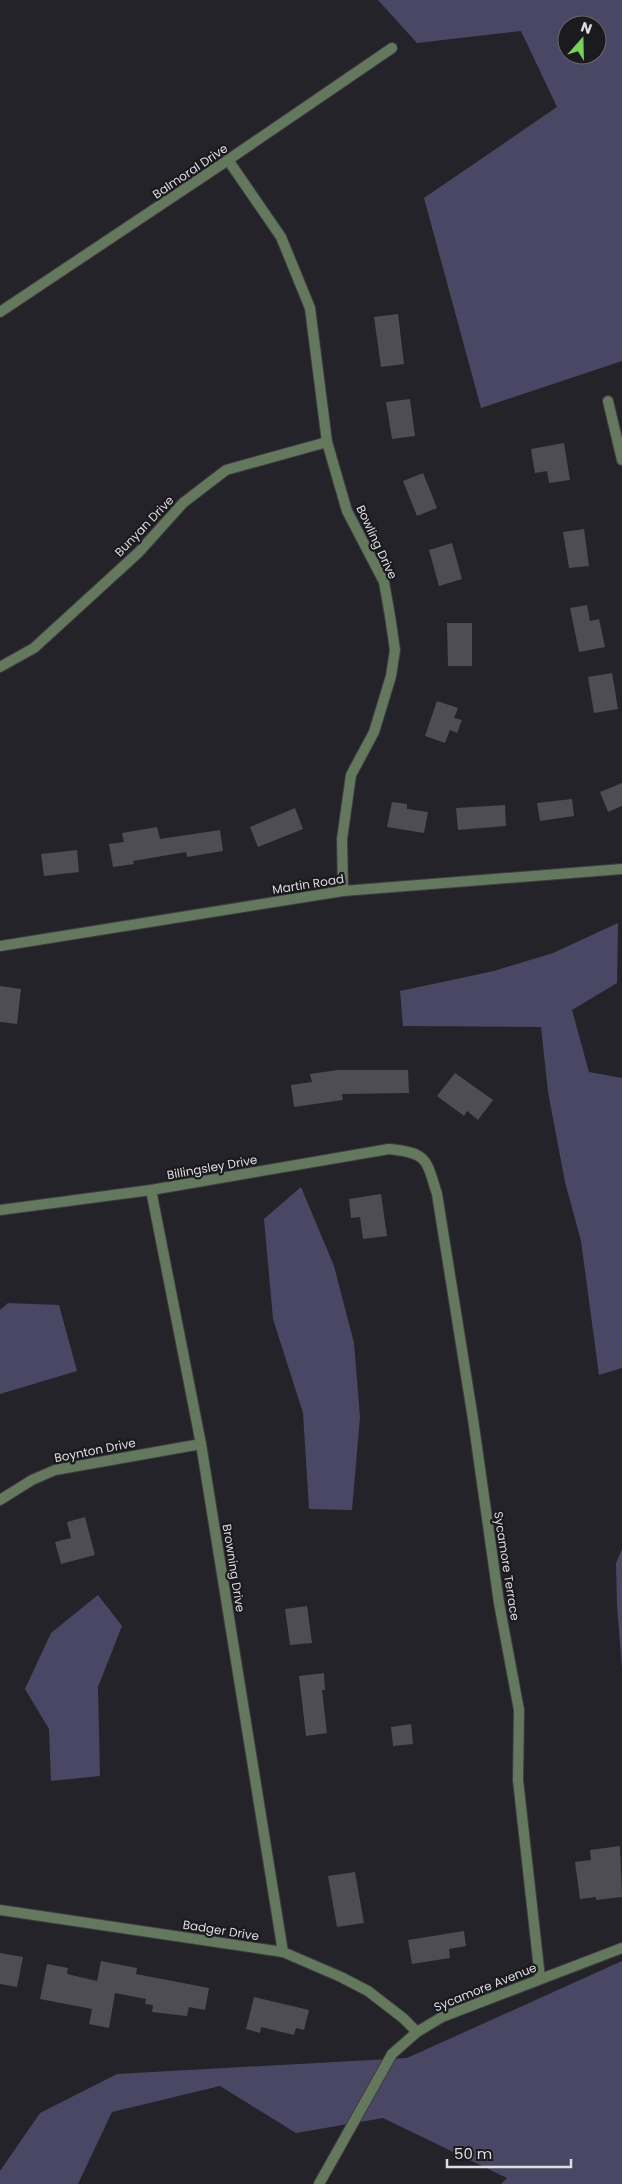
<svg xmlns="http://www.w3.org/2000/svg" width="622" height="2184" font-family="Poppins,sans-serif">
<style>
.green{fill:#4a4765;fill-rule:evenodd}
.building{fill:#4d4d53}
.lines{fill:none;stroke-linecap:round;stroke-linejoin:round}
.street-casing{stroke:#3e3d43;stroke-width:12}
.street{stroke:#63785c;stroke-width:10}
.labels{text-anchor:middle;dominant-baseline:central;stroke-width:4.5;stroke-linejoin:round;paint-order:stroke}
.street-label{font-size:12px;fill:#dedee1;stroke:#1a1a1f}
</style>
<rect width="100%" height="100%" fill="#242329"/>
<g class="green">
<path d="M378,0H622V361L481,408L424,198L557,107L521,31L417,43ZM567,25H597V55H567Z"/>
<polygon points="618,923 617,983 572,1010 589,1072 622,1078 622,1368 599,1375 581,1241 565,1182 548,1092 541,1027 403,1026 400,991 494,971 553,953"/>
<polygon points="301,1187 334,1266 354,1343 360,1417 352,1510 309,1509 303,1413 273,1319 264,1219"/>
<polygon points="8,1303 59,1305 77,1371 0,1394 0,1310"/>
<polygon points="622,1549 622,1669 617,1605 616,1563"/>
<polygon points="98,1595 122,1626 98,1687 100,1776 51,1781 49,1729 25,1689 51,1633"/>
<polygon points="622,1961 622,2184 501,2184 507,2178 383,2118 296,2133 220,2086 112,2112 78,2184 0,2184 0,2171 40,2113 117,2074 407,2058"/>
</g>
<g class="building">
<polygon points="398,314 404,364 381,367 374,317"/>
<polygon points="410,399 415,436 392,439 386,402"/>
<polygon points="564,443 570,480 549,483 547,471 535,473 531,449"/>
<polygon points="423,473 437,508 417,516 403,481"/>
<polygon points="584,529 589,566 569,568 563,532"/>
<polygon points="452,543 462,579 439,586 429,550"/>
<polygon points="587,605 590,621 599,619 605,647 579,652 570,608"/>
<polygon points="447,623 472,623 472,666 448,666"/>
<polygon points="612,673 618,709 594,713 588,677"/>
<polygon points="437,701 458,708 454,718 462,720 457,733 450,730 445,743 425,736"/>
<polygon points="622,783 622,806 608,812 600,792"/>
<polygon points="572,799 574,816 540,821 537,803"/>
<polygon points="392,802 407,804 407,809 428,812 424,833 387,827"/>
<polygon points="505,805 506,826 458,830 456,808"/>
<polygon points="295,808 303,829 258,847 250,827"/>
<polygon points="157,827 160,839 220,830 223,851 187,857 186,852 133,861 134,864 113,867 109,844 124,842 122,833"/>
<polygon points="77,850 79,872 44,876 41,854"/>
<polygon points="0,986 21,989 17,1024 0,1022"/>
<polygon points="338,1070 408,1070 409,1093 342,1094 343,1100 294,1107 291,1085 312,1082 310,1074"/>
<polygon points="455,1073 493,1100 478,1120 467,1111 464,1116 437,1096"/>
<polygon points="381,1194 387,1236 363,1239 360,1217 351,1218 349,1199"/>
<polygon points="85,1517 95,1555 61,1564 55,1542 71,1538 67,1522"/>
<polygon points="307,1606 312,1643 290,1645 285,1609"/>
<polygon points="324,1673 325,1690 322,1690 327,1733 306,1736 299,1676"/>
<polygon points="411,1724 413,1744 393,1746 391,1727"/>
<polygon points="620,1846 622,1897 596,1900 596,1897 580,1899 575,1862 591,1860 590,1850"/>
<polygon points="355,1872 364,1923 337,1927 328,1876"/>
<polygon points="464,1931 466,1946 449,1949 450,1958 412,1964 408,1940"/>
<polygon points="0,1953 23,1957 17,1987 0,1984"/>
<polygon points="101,1961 137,1968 136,1974 209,1988 205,2010 189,2007 187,2016 152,2012 153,2005 145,2004 146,1999 115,1993 109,2028 89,2024 92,2009 40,1999 47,1964 68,1968 67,1974 97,1981"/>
<polygon points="254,1997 309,2010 304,2030 296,2028 294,2035 261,2027 260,2033 246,2029"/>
</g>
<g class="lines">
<defs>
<g id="street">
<polyline points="228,160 281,237 310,308 327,442 347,511 384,582 390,616 395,650 391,676 374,732 351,775 342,839 343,891"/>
<polyline points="0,312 228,160 392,48"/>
<polyline points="608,401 622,460"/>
<polyline points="0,667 34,648 139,552 183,503 226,470 327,442"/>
<polyline points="0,946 343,891 622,869"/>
<polyline points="151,1190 201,1444 283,1952"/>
<path d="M0,1210L151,1190L389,1149C428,1153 426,1159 437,1194L473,1419L499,1603L519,1710L518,1780L540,1978"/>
<polyline points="0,1500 32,1480 55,1470 201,1444"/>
<polyline points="0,1910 283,1952 341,1977 368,1991 403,2018 417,2032"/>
<polyline points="319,2184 392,2054 417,2032 442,2017 622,1948"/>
</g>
</defs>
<use href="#street" class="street-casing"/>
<use href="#street" class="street"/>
</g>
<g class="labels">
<g class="street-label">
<text transform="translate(190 171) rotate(-34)">Balmoral Drive</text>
<text transform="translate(144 526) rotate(-46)">Bunyan Drive</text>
<text transform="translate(377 542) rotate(65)">Bowling Drive</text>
<text transform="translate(308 884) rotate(-9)">Martin Road</text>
<text transform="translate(212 1167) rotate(-10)">Billingsley Drive</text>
<text transform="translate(95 1450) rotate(-11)">Boynton Drive</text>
<text transform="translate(507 1566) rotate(81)">Sycamore Terrace</text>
<text transform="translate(234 1568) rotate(81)">Browning Drive</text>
<text transform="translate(221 1930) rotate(9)">Badger Drive</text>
<text transform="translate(485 1987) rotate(-22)">Sycamore Avenue</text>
</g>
</g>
<g transform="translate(582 40) rotate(20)"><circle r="24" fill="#1a1a1f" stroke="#68686d"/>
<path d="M0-4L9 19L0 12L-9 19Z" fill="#78d158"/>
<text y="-8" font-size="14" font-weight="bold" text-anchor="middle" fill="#dedee1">N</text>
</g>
<path d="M447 2159v8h124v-8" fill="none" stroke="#dedee1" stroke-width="2.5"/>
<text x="454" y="2159" font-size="15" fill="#dedee1" stroke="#1a1a1f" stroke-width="4" paint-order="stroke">50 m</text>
</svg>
